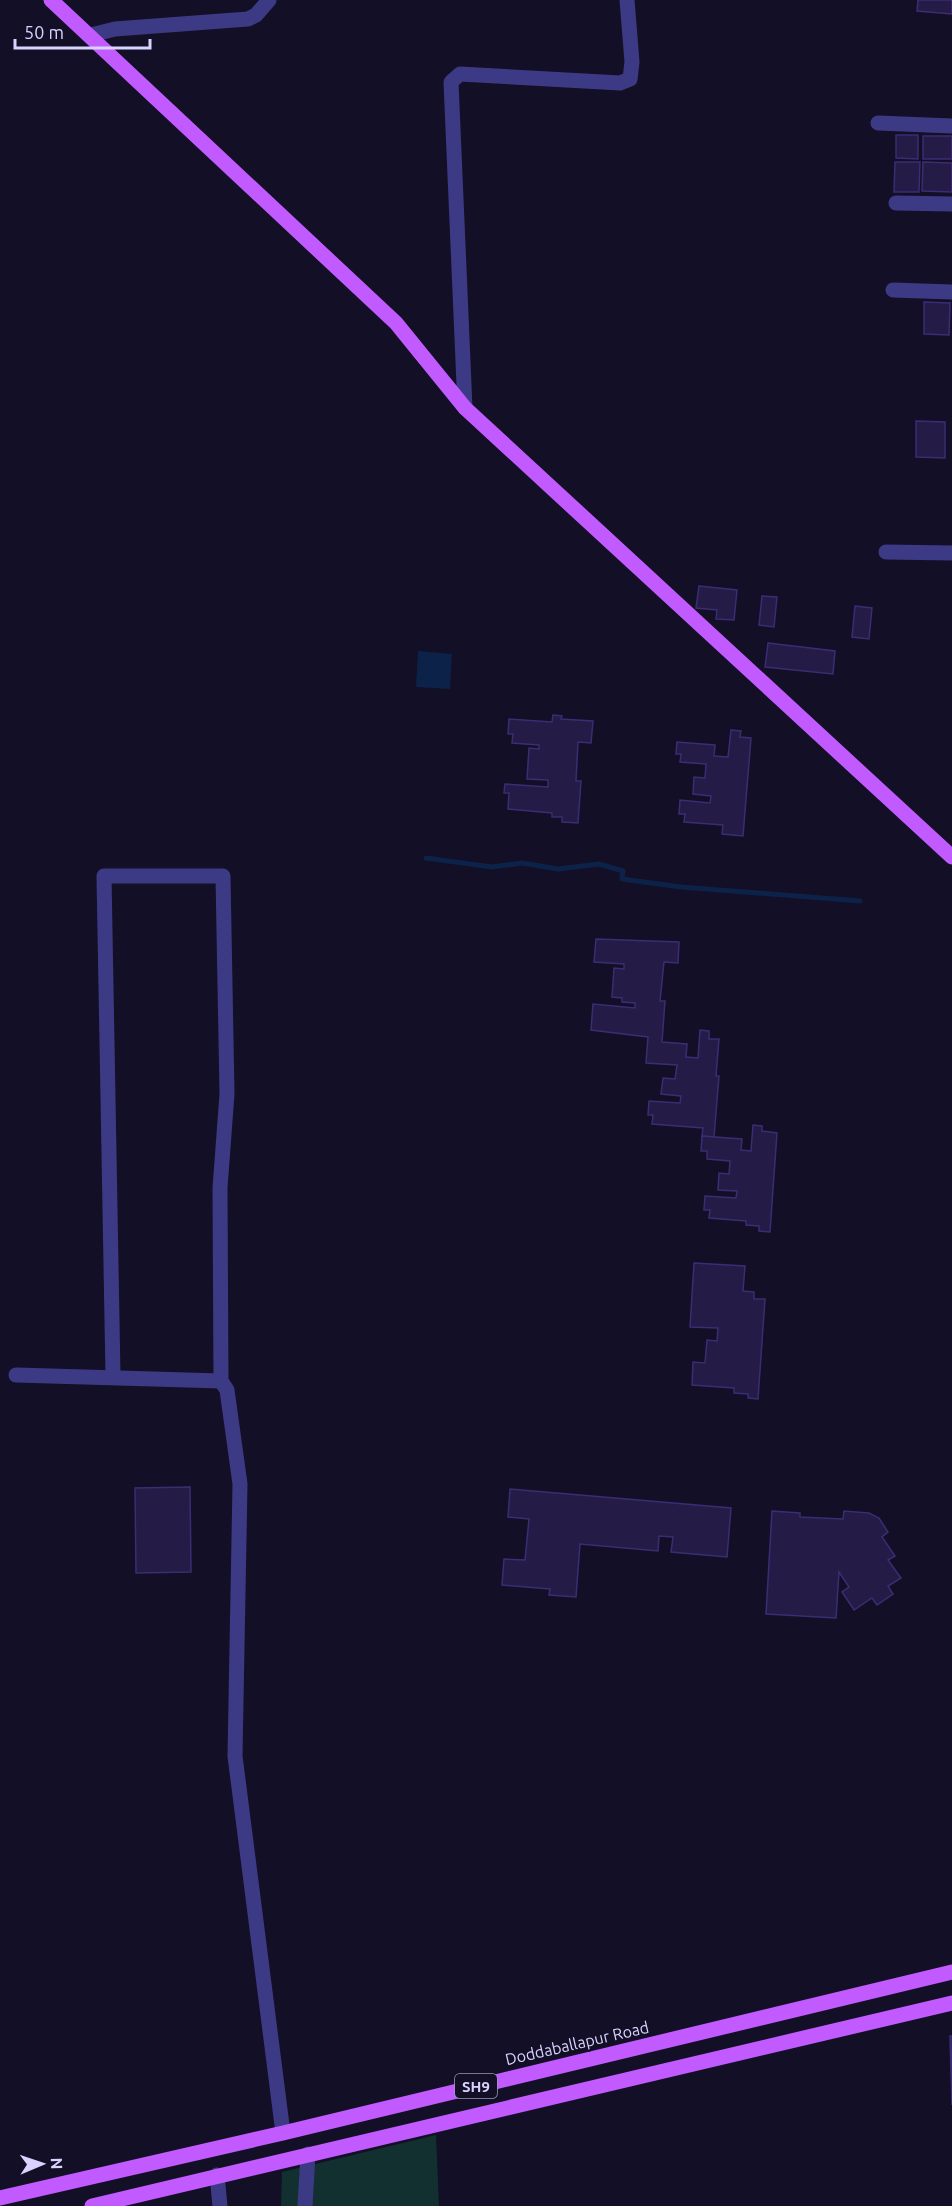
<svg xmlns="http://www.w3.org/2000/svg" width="952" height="2206" font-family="Ubuntu,sans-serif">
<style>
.green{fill:#12302f}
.water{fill:#0c2248}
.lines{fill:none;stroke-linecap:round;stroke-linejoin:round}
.stream{stroke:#0c2248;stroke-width:5}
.building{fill:#241b47;stroke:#3b2d73;stroke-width:1.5}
.minor{stroke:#3d3a85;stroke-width:15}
.major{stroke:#c25bff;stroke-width:15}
.labels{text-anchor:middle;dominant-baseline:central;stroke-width:4.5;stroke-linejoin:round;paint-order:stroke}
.shield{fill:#130f26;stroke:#9e99be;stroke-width:1.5}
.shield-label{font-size:15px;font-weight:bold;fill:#d9d4ff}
.street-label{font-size:16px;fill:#d9d4ff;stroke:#130f26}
</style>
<rect width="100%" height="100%" fill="#130f26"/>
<polygon class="green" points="436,2135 439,2206 281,2206 282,2172"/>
<polygon class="water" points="418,651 452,654 450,689 416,687"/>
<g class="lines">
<polyline class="stream" points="426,858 492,867 522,863 558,869 599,864 623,871 622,879 681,887 860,901"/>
</g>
<g class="building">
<polygon points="918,0 952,0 952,14 917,11"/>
<polygon points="896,135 918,135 918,159 896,158"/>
<rect x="923" y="136" width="29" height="23"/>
<polygon points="895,162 920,162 919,192 894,192"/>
<polygon points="923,162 952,163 952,192 922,191"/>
<polygon points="924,302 950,303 949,335 924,334"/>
<polygon points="916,421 945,422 945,458 916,457"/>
<polygon points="699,586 737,590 734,620 716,619 717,610 696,608"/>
<polygon points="762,596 777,597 774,627 759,625"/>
<polygon points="855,606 872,608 869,639 852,637"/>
<polygon points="768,643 835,651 833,674 765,667"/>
<polygon points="553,715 562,716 561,719 593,721 591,743 578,742 576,781 581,781 578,823 562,822 562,817 552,817 552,813 508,809 509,793 504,793 505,784 548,787 548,780 527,779 529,748 539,749 539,745 512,743 513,734 508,734 509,719 552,722"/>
<polygon points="731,730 741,731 740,737 751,738 743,836 722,834 723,825 684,822 685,814 679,814 680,800 710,803 711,796 693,794 694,777 705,778 706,764 680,762 681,754 676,754 677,742 715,745 714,756 728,757"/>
<polygon points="596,939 679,942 678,963 664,962 660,1001 665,1001 662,1042 687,1044 686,1057 698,1058 700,1030 709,1031 709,1039 719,1039 716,1076 719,1076 714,1137 702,1136 703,1128 652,1124 653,1115 648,1115 649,1101 680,1103 681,1096 661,1094 663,1078 675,1079 677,1065 646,1063 648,1037 591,1030 593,1004 635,1008 635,1003 622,1002 622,998 612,997 614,968 624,969 624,964 594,962"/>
<polygon points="753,1125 762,1126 762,1131 777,1133 770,1232 759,1231 759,1226 746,1225 746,1221 709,1218 710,1210 704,1210 705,1196 736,1198 737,1191 718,1190 719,1173 729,1174 730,1161 707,1159 707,1151 701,1151 702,1136 742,1139 741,1150 751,1151"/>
<polygon points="694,1263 745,1266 743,1291 754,1292 754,1299 765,1299 758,1399 748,1398 748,1394 734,1393 734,1388 692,1385 693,1362 705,1363 707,1340 717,1341 718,1328 690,1327"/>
<polygon points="190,1487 191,1572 136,1573 135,1488"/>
<polygon points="510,1489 731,1508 727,1557 671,1552 673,1537 659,1536 658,1551 580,1544 576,1597 549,1595 550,1589 502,1585 504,1559 525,1560 529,1519 508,1517"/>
<polygon points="772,1511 800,1513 800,1517 843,1519 844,1511 869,1513 879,1518 888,1532 882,1537 895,1556 888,1560 901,1578 888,1586 893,1594 877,1605 872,1598 854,1610 842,1592 849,1587 839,1572 836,1618 766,1614"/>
<polygon points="950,2036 952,2036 952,2105"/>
</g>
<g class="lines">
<g class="minor">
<polyline points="91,35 115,29 248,19 256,15 269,0"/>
<polyline points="878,123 952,126"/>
<polyline points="896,203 952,204"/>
<polyline points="893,290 952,292"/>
<polyline points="465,408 451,82 460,74 620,83 630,79 632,62 627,0"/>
<polyline points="886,552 952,553"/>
<polyline points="16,1375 221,1381"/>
<polyline points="113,1376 104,876 223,876 227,1094 220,1188 221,1381 227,1390 240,1484 235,1756 283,2133"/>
<polyline points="217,2175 220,2206"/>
<polyline points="305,2206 308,2154"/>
</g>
<g class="major">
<polyline points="51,0 396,323 465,408 952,857"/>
<polyline points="0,2198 283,2133 952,1972"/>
<polyline points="92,2206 952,2003"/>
</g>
</g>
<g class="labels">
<rect class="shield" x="455" y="2074" width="42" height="24" rx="4.5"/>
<g class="shield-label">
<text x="476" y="2086">SH9</text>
</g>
<g class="street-label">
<text transform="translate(577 2043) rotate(-13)">Doddaballapur Road</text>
</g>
</g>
<g transform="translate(42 2164) rotate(88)" stroke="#130f26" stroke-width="4.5" paint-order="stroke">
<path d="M0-4.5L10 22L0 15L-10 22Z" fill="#d9d4ff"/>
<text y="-9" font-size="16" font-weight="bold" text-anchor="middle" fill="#d9d4ff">N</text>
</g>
<path d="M15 39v9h135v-9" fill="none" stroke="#d9d4ff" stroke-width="3"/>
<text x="24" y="39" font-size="18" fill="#d9d4ff" stroke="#130f26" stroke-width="4.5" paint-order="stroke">50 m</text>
</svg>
